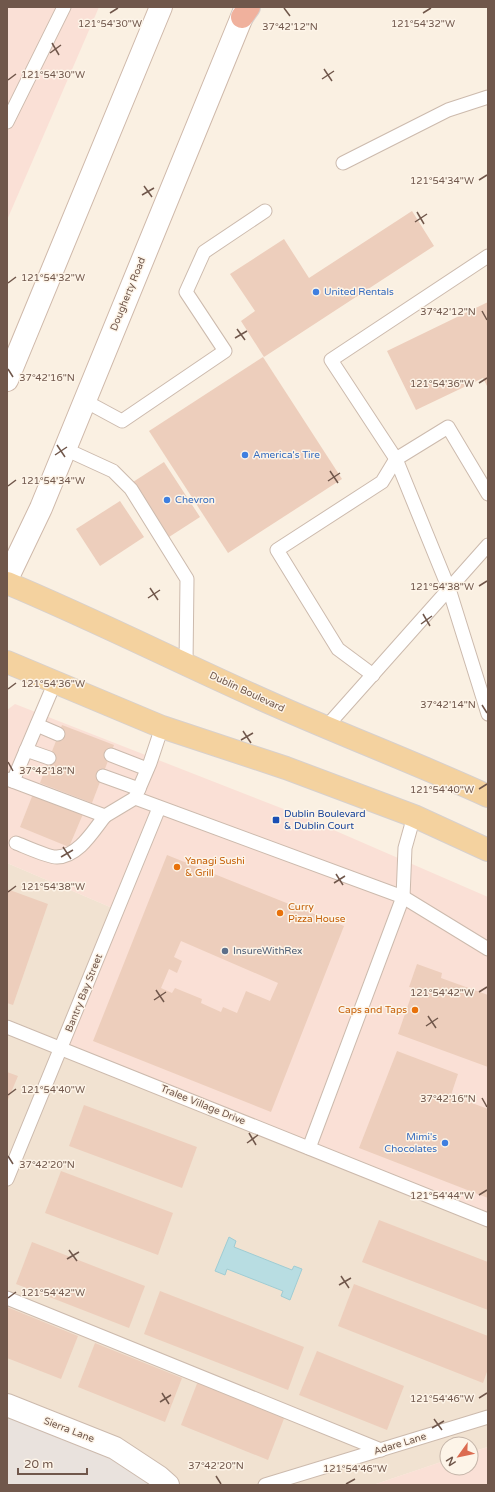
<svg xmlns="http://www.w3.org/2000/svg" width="495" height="1492" font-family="'Varela Round',sans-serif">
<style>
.residential{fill:#f1e2d1}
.commercial{fill:#fae0d6}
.industrial{fill:#e9e2dd}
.water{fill:#b8dde2;stroke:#9fccd3}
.building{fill:#edcebc;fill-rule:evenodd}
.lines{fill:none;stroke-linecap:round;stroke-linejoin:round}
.service-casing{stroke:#ccbaad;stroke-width:15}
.minor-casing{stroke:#ccbaad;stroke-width:24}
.secondary-casing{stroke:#cfb9aa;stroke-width:24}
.primary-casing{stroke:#d7d0cd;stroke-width:24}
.motorway-casing{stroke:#d7d0cd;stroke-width:24}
.service{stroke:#fff;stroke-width:13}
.minor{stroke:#fff;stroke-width:22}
.secondary{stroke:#fff;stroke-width:22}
.primary{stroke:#f4d29f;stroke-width:22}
.motorway{stroke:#f0b19d;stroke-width:22}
.ticks{fill:none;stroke:#70574b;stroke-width:1.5}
.shop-dot{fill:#3f7fe0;stroke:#fdf4e8;stroke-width:1.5}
.transit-dot{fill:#1a4fb4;stroke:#fdf4e8;stroke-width:1.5}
.food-dot{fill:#e8710a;stroke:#fdf4e8;stroke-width:1.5}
.service-dot{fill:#5c6f8a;stroke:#fdf4e8;stroke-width:1.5}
.labels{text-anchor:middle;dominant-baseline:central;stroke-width:3;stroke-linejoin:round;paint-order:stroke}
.shop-label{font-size:10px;fill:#366cbe;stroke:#fdf4e8;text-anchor:start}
.street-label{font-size:10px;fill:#70574b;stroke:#fdf4e8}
.transit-label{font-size:10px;fill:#164399;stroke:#fdf4e8;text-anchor:start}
.food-label{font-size:10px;fill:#c56008;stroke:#fdf4e8;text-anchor:start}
.service-label{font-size:10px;fill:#4e5e75;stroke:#fdf4e8;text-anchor:start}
.ticks-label{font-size:10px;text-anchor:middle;fill:#70574b;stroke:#fdf4e8;stroke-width:3;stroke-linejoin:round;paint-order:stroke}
</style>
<rect width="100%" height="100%" fill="#faf0e2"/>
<polygon class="residential" points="7,863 117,910 488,1220 488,1447 471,1452 471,1444 447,1444 447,1460 373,1485 168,1485 7,1405"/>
<g class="commercial">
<polygon points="7,7 99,7 7,220"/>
<polygon points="15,704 299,815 488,897 488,1220 61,1048 117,910 7,863 7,710"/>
<polygon points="488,1447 488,1485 373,1485 447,1460 447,1468 471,1468 471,1452"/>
</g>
<polygon class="industrial" points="7,1405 168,1485 7,1485"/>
<polygon class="water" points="229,1237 236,1241 234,1247 292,1270 294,1266 302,1269 290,1300 281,1296 283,1291 227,1269 225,1275 215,1271"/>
<g class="building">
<polygon points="412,211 434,246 264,357 241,321 255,311 230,274 284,239 309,278"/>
<polygon points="488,302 488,388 483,378 416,410 387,351"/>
<polygon points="263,357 342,479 228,553 149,431"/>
<polygon points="164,462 200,517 169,537 133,482"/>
<polygon points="120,501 144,537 100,566 76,529"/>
<polygon points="62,725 114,745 92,803 40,783"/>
<polygon points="33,794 83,814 69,847 20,827"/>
<path d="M167,855L344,926L271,1112L93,1041ZM181,941L278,983L270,1001L246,991L237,1013L223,1007L221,1012L201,1003L202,999L175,988L172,993L161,988L169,969L177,973L182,961L174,957Z"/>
<polygon points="7,889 48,904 13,1005 7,1003"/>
<polygon points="417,964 442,973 441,978 488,995 488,1067 398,1034 414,988 409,987"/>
<polygon points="397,1051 458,1074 451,1095 488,1109 488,1198 359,1148"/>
<polygon points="7,1072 18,1076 7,1102"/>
<polygon points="84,1105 197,1147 182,1188 69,1146"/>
<polygon points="61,1171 173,1213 158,1255 45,1213"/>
<polygon points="379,1220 488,1262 488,1310 362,1262"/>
<polygon points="32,1242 145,1286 129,1328 16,1284"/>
<polygon points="354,1284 488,1336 488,1369 483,1383 338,1326"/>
<polygon points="160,1291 304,1347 288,1390 144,1334"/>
<polygon points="7,1307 78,1336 61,1379 7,1358"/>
<polygon points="95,1343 182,1378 165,1422 78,1387"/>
<polygon points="317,1351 404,1386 387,1430 299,1395"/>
<polygon points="198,1381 285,1416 268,1460 181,1425"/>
</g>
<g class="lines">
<defs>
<g id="service">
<polyline points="7,122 64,7"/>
<polyline points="343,163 448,110 488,97"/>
<polyline points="488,256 331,360 396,459 449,589 488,714"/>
<polyline points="85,401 122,421 225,351 186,292 204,252 265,211"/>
<polyline points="65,449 113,471 131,489 187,579 186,664"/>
<polyline points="373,675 338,649 277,550 382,482 396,459 448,427 488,494"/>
<polyline points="37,725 58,734"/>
<polyline points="327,726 488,545"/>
<polyline points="162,727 150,763 135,798 403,897 488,949"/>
<polyline points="26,750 49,758"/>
<polyline points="111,755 147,769"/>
<polyline points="103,776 139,789"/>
<polyline points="7,779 105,816 135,798"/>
<polyline points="13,781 55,682"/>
<path d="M16,843C24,846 50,858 57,857C79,856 93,831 105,816"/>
<polyline points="7,1027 488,1220"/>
<polyline points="309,1148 403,897 405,848 414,816"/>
<polyline points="7,1179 159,808"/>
<polyline points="7,1298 381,1450"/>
<polyline points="265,1485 488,1417"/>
</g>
<polyline id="minor" points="7,1405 115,1448 159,1477 168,1485"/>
<g id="secondary">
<polyline points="7,380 161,7"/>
<polyline points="7,579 41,508 246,7"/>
</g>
<g id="primary">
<path d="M7,583C98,621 186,666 277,706C347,737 418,764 488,796"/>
<polyline points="7,662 162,727 286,768 414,816 488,850"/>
</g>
<polyline id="motorway" points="242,17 249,7"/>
</defs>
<use href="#service" class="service-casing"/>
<use href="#minor" class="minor-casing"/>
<use href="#secondary" class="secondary-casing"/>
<use href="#primary" class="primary-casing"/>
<use href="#motorway" class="motorway-casing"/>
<use href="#service" class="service"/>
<use href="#minor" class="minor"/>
<use href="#secondary" class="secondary"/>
<use href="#primary" class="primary"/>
<use href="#motorway" class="motorway"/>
</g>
<path class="ticks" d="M284,8L290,16M110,13L118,8M423,13L431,8M52,43L59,55M50,53L61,45M324,69L332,81M322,79L334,71M8,80L16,74M479,180L487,175M144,186L152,197M142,195L154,188M417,212L424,224M415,222L427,214M8,283L16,277M482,311L487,320M237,329L245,340M235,338L247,331M8,369L13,377M479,383L487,378M57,445L65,457M55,455L67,447M330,471L338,483M328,481L340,473M8,486L16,480M479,586L487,581M150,588L158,600M148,598L160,590M423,614L430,626M421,624L432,616M8,689L16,683M482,705L487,713M243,731L251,743M241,740L253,733M8,762L13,771M479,789L487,784M63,847L71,859M61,857L73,850M336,874L343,885M334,883L345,876M8,892L16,886M156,990L164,1002M479,992L487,987M154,1000L166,992M428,1016L436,1028M426,1026L438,1018M8,1095L16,1089M482,1098L487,1107M249,1133L256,1145M247,1143L258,1135M8,1156L13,1164M479,1195L487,1190M69,1250L77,1261M67,1259L79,1252M341,1276L349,1288M339,1285L351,1278M8,1298L16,1292M162,1393L169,1404M479,1398L487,1393M160,1402L171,1395M434,1419L442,1430M432,1428L444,1421M216,1476L221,1484M346,1484L355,1479"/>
<g class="shop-dot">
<circle cx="316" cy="292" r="4"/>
<circle cx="245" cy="455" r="4"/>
<circle cx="167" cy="500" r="4"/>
<circle cx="445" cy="1143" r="4"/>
</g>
<rect class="transit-dot" x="272" y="816" width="8" height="8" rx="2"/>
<g class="food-dot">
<circle cx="177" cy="867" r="4"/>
<circle cx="280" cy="913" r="4"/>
<circle cx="415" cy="1010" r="4"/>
</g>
<circle class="service-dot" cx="225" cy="951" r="4"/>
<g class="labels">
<g class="shop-label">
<text x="324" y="292">United Rentals</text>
<text x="253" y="455">America's Tire</text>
<text x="175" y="500">Chevron</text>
<text x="437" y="1137" text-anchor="end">Mimi's<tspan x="437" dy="12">Chocolates</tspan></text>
</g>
<g class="street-label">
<text transform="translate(128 294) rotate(-68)">Dougherty Road</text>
<text transform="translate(247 692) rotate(25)">Dublin Boulevard</text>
<text transform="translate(84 993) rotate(-68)">Bantry Bay Street</text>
<text transform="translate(203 1105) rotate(22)">Tralee Village Drive</text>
<text transform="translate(69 1430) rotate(21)">Sierra Lane</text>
<text transform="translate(400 1444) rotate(-17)">Adare Lane</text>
</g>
<g class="transit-label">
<text x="284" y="814">Dublin Boulevard<tspan x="284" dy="12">&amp; Dublin Court</tspan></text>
</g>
<g class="food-label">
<text x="185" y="861">Yanagi Sushi<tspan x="185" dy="12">&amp; Grill</tspan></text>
<text x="288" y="907">Curry<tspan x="288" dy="12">Pizza House</tspan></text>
<text x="407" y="1010" text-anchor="end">Caps and Taps</text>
</g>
<g class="service-label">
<text x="233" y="951">InsureWithRex</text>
</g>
</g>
<g class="ticks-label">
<text x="110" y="27">121°54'30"W</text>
<text x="423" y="27">121°54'32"W</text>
<text x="290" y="30">37°42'12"N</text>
<text x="53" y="78">121°54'30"W</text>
<text x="442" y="184">121°54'34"W</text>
<text x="53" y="281">121°54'32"W</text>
<text x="448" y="315">37°42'12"N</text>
<text x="47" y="381">37°42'16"N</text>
<text x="442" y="387">121°54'36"W</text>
<text x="53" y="484">121°54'34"W</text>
<text x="442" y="590">121°54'38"W</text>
<text x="53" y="687">121°54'36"W</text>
<text x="448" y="708">37°42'14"N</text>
<text x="47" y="774">37°42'18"N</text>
<text x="442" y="793">121°54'40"W</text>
<text x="53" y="890">121°54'38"W</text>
<text x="442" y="996">121°54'42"W</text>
<text x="53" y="1093">121°54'40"W</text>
<text x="448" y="1102">37°42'16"N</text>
<text x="47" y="1168">37°42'20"N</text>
<text x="442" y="1199">121°54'44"W</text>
<text x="53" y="1296">121°54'42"W</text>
<text x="442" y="1402">121°54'46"W</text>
<text x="216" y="1469">37°42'20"N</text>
<text x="355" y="1472">121°54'46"W</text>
</g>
<rect width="495" height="1492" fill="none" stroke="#70574b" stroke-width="16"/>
<g transform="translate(459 1456) rotate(237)"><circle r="19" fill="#fdf4e8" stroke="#c5b5a9"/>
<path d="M0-3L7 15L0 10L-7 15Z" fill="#dc6b50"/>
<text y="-6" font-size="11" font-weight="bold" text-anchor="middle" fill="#70574b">N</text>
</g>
<path d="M18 1468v6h69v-6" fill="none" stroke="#70574b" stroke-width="2"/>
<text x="24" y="1468" font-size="12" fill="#70574b" stroke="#fdf4e8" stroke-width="3" paint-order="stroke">20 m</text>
</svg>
